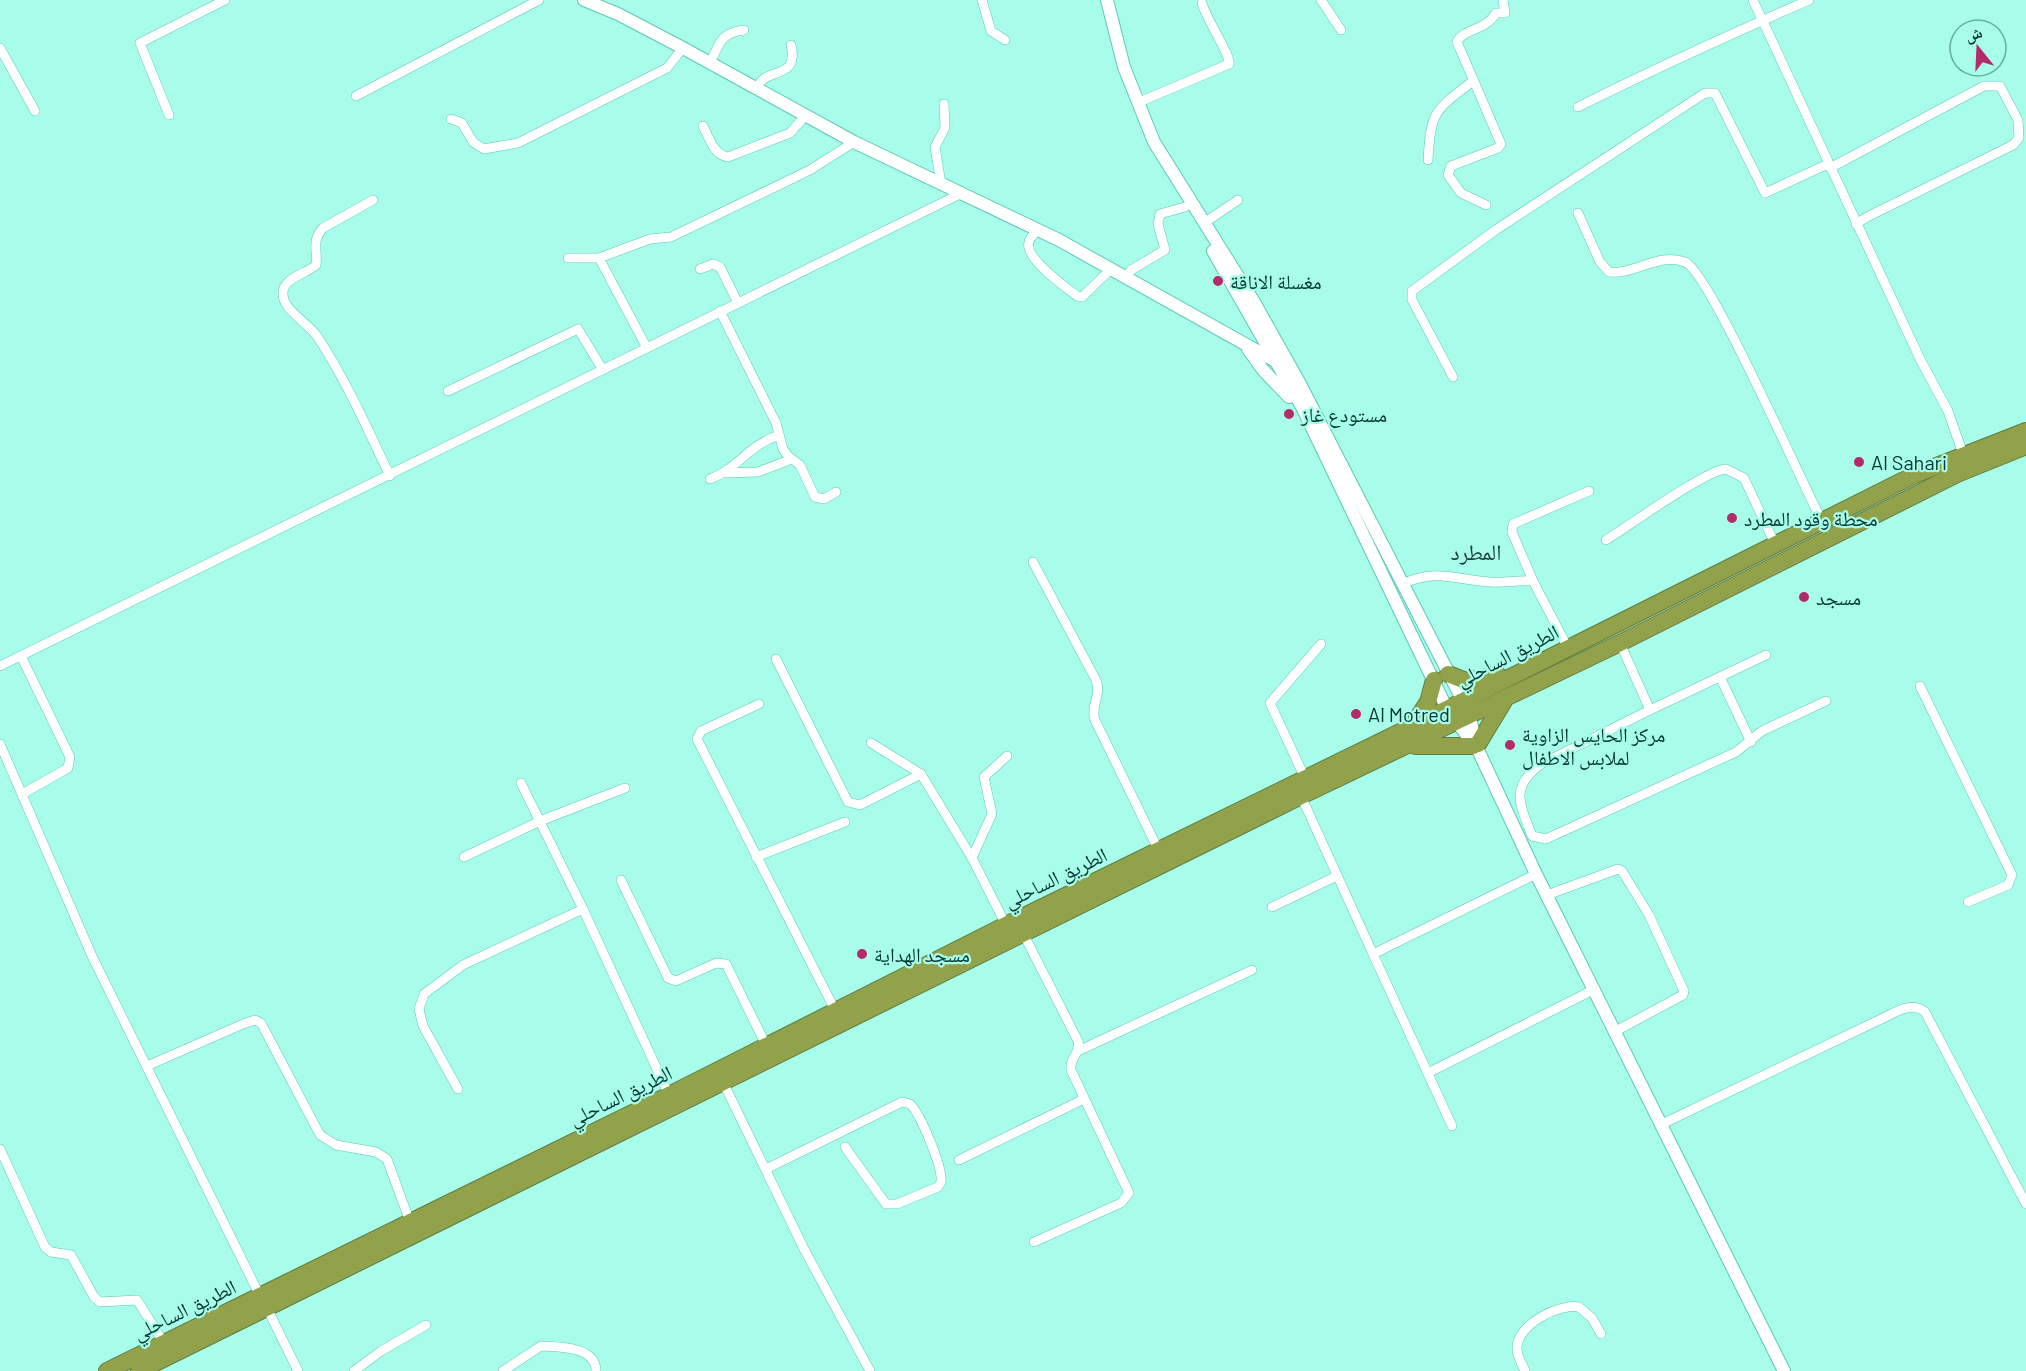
<svg xmlns="http://www.w3.org/2000/svg" width="2026" height="1371" font-family="Barlow,'Noto Naskh Arabic',sans-serif">
<style>
.lines{fill:none;stroke-linecap:round;stroke-linejoin:round}
.street-casing{stroke:#58c9b3;stroke-width:10}
.secondary-casing{stroke:#58c9b3;stroke-width:14}
.highway-casing{stroke:#5f7d41;stroke-width:18}
.street{stroke:#fff;stroke-width:9}
.secondary{stroke:#fff;stroke-width:12}
.highway{stroke:#91a24a;stroke-width:16}
.poi-dot{fill:#b52b69;stroke:#a8fdea;stroke-width:2}
.labels{text-anchor:middle;dominant-baseline:central;stroke-width:4.5;stroke-linejoin:round;paint-order:stroke}
.poi-label{font-size:20px;fill:#02372f;stroke:#a8fdea;text-anchor:start}
.street-label{font-size:20px;fill:#02372f;stroke:#a8fdea}
.quarter-label{font-size:22px;fill:#1b3e37;stroke:#a8fdea}
</style>
<rect width="100%" height="100%" fill="#a8fdea"/>
<g class="lines">
<defs>
<g id="street">
<polyline points="982,0 991,31 1005,40"/>
<polyline points="1321,0 1341,30"/>
<polyline points="1753,0 1920,359 1948,411 1963,454"/>
<polyline points="0,48 35,111"/>
<path d="M710,63C720,43 720,33 744,30"/>
<path d="M758,88C762,66 800,82 791,45"/>
<polyline points="356,96 539,0"/>
<path d="M1137,103L1229,64C1231,55 1206,19 1202,3"/>
<path d="M1578,107C1654,69 1731,34 1809,0"/>
<polyline points="169,115 140,43 225,0"/>
<polyline points="451,119 462,123 473,142 484,149 518,143 667,68 683,48"/>
<path d="M703,126C709,138 714,155 728,157L790,133L805,116"/>
<path d="M1428,160C1431,111 1434,111 1473,81"/>
<polyline points="1830,168 1984,86 2000,86 2018,120 2019,138 2013,145 1867,217 1856,224"/>
<polyline points="941,184 935,147 945,128 944,104"/>
<path d="M373,200L323,228C311,241 318,250 316,265C306,274 282,278 283,294C283,310 308,323 317,336C346,380 367,428 390,476"/>
<path d="M1486,205L1461,193L1448,175L1451,166L1498,148L1501,144L1457,42C1462,29 1486,31 1496,13H1505L1503,0"/>
<path d="M1578,213L1600,262L1609,272C1635,275 1659,252 1685,262C1709,271 1802,484 1822,521"/>
<polyline points="1204,223 1238,200"/>
<path d="M1036,231C1032,236 1027,241 1029,248C1032,263 1064,286 1077,296L1082,297L1111,269"/>
<polyline points="568,258 599,258 650,239 671,237 810,170 854,142"/>
<polyline points="599,258 647,348"/>
<polyline points="700,269 713,264 720,267 738,303"/>
<polyline points="1126,278 1131,270 1165,250 1158,224 1160,214 1185,207"/>
<polyline points="720,311 776,423 783,449 788,456 800,465 815,497 824,499 836,492"/>
<polyline points="1453,377 1412,300 1412,291 1497,229 1705,93 1715,93 1765,193 1828,164"/>
<polyline points="448,391 578,329 603,370"/>
<polyline points="725,473 758,472 792,459"/>
<path d="M710,479C739,468 747,446 779,435"/>
<path d="M1606,540C1629,526 1704,471 1726,469L1744,478L1775,544"/>
<path d="M1033,562L1096,680C1102,695 1090,706 1095,720L1158,849"/>
<polyline points="1533,581 1512,532 1513,524 1589,491"/>
<path d="M1402,584C1438,568 1454,580 1490,582C1505,583 1519,580 1533,581L1568,648"/>
<path d="M1620,643L1650,710L1541,764C1509,788 1520,804 1532,836L1546,839L1736,752L1762,731L1826,701"/>
<polyline points="21,656 70,757 68,768 24,793"/>
<polyline points="776,659 848,802 860,805 921,774"/>
<polyline points="0,666 960,194"/>
<polyline points="1720,677 1751,742"/>
<polyline points="1920,686 2012,875 2008,885 1968,902"/>
<polyline points="759,704 701,731 697,739 835,1010"/>
<polyline points="1650,710 1766,655"/>
<polyline points="871,743 921,774 972,858 1006,925"/>
<polyline points="0,744 92,956 260,1296"/>
<polyline points="1305,778 1270,703 1321,644"/>
<polyline points="521,783 583,909 669,1095"/>
<polyline points="1301,796 1373,954"/>
<polyline points="464,857 540,821 625,788"/>
<polyline points="756,857 845,822"/>
<polyline points="972,858 992,814 984,777 1007,756"/>
<polyline points="621,880 668,978 676,981 716,963 726,964 766,1045"/>
<polyline points="1547,895 1618,869 1622,871 1649,915 1684,991 1683,995 1614,1032"/>
<polyline points="1272,907 1337,876"/>
<path d="M1023,933L1078,1041C1081,1053 1069,1058 1071,1070L1129,1193L1121,1203L1034,1242"/>
<polyline points="1078,1051 1252,970"/>
<polyline points="147,1066 243,1024 255,1020 261,1023 320,1135 336,1145 376,1152 387,1159 410,1222"/>
<polyline points="1428,1073 1593,990"/>
<polyline points="723,1082 804,1249 870,1371"/>
<polyline points="458,1089 423,1026 419,1009 424,994 463,965 583,909"/>
<path d="M1660,1125L1879,1020C1893,1014 1911,1000 1925,1012L2026,1204"/>
<polyline points="1452,1126 1373,954 1536,874"/>
<polyline points="0,1149 45,1247 51,1252 71,1255 94,1297 100,1302 137,1300 164,1343"/>
<polyline points="959,1160 1084,1099"/>
<path d="M766,1169L902,1102L910,1104C920,1113 943,1167 941,1182L938,1187L897,1204H886L845,1147"/>
<polyline points="267,1308 298,1371"/>
<polyline points="354,1371 381,1351 426,1325"/>
<path d="M503,1371L541,1346C559,1347 596,1346 596,1371"/>
<path d="M1525,1371C1522,1364 1517,1356 1517,1349C1516,1325 1559,1303 1579,1307L1592,1318L1601,1334"/>
</g>
<g id="secondary">
<polyline points="584,0 618,14 683,48 854,142 1059,240 1277,362"/>
<polyline points="1107,0 1124,67 1154,142 1254,302 1299,382 1463,701 1469,715 1478,750 1536,874 1784,1371"/>
<polyline points="1213,251 1302,407 1447,709 1477,749"/>
<polyline points="1248,349 1263,370 1289,397"/>
</g>
<g id="highway">
<polyline points="1448,674 1466,681 1498,675"/>
<polyline points="1413,725 1428,702 1434,680"/>
<polyline points="1478,744 1504,701"/>
<polyline points="1415,746 1473,746"/>
<polyline points="107,1371 669,1095 1006,925 1447,709 1914,475 2026,431"/>
<polyline points="139,1371 1301,796 1620,643 1957,474 2026,446"/>
</g>
</defs>
<use href="#street" class="street-casing"/>
<use href="#secondary" class="secondary-casing"/>
<use href="#highway" class="highway-casing"/>
<use href="#street" class="street"/>
<use href="#secondary" class="secondary"/>
<use href="#highway" class="highway"/>
</g>
<g class="poi-dot">
<circle cx="1218" cy="281" r="6"/>
<circle cx="1289" cy="414" r="6"/>
<circle cx="1859" cy="462" r="6"/>
<circle cx="1732" cy="518" r="6"/>
<circle cx="1804" cy="597" r="6"/>
<circle cx="1356" cy="714" r="6"/>
<circle cx="1510" cy="745" r="6"/>
<circle cx="862" cy="954" r="6"/>
</g>
<g class="labels">
<g class="poi-label">
<text x="1230" y="281">مغسلة الاناقة</text>
<text x="1301" y="414">مستودع غاز</text>
<text x="1871" y="462">Al Sahari</text>
<text x="1744" y="518">محطة وقود المطرد</text>
<text x="1816" y="597">مسجد</text>
<text x="1368" y="714">Al Motred</text>
<text x="1522" y="734">مركز الحايس الزاوية<tspan x="1522" dy="23">لملابس الاطفال</tspan></text>
<text x="874" y="954">مسجد الهداية</text>
</g>
<g class="street-label">
<text transform="translate(1507 655) rotate(-27)">الطريق الساحلي</text>
<text transform="translate(1055 877) rotate(-26)">الطريق الساحلي</text>
<text transform="translate(620 1095) rotate(-26)">الطريق الساحلي</text>
<text transform="translate(184 1309) rotate(-26)">الطريق الساحلي</text>
</g>
<g class="quarter-label">
<text x="1476" y="551">المطرد</text>
</g>
</g>
<g transform="translate(1978 48) rotate(342)"><circle r="28" fill="#a8fdea" stroke="#66ae9f" stroke-width="1.5"/>
<path d="M0-4.5L10 22L0 15L-10 22Z" fill="#b52b69"/>
<text y="-9" font-size="16" font-weight="bold" text-anchor="middle" fill="#02372f">ش</text>
</g>
</svg>
